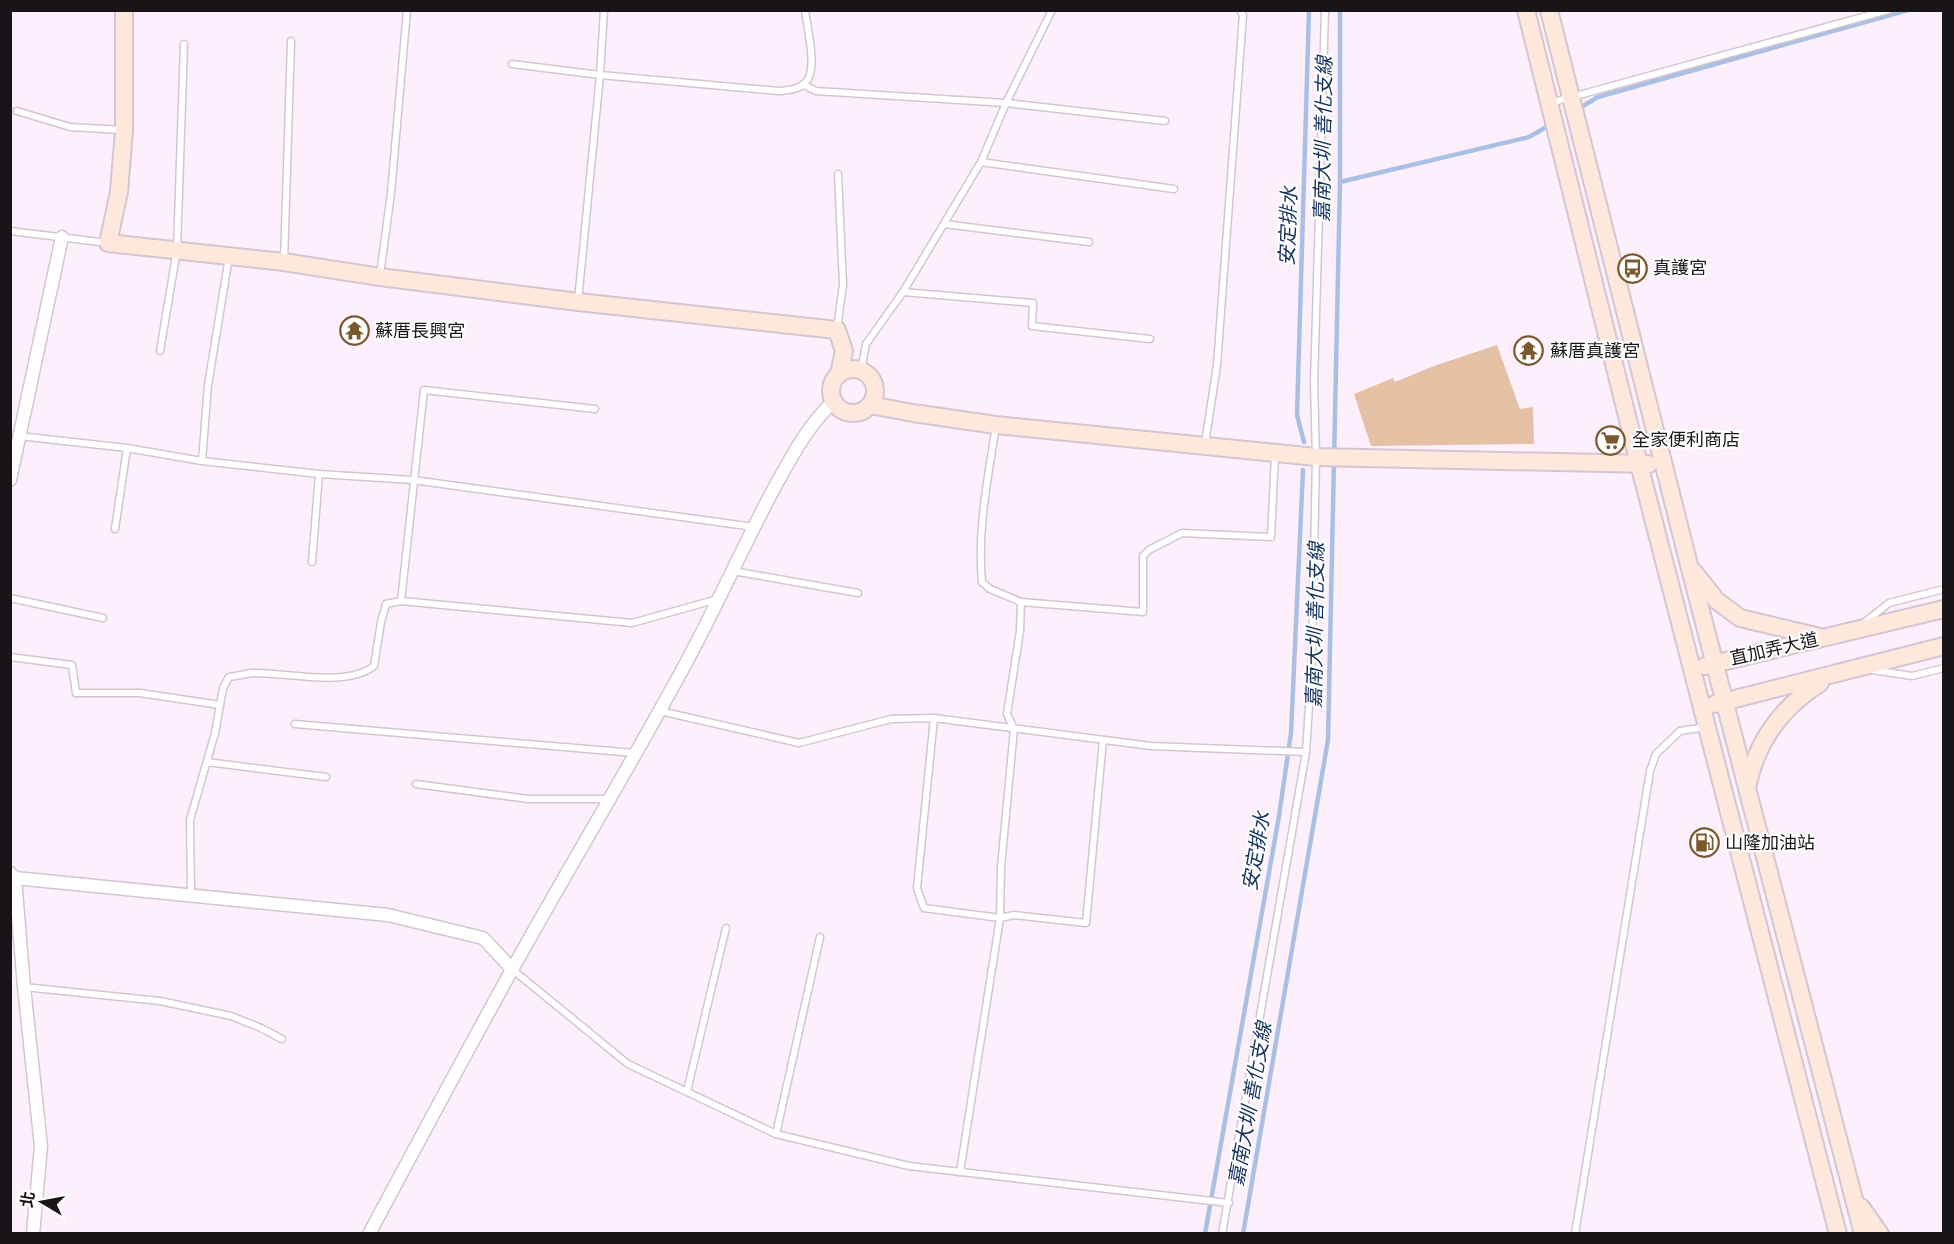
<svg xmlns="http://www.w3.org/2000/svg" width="1954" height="1244" font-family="'DM Sans','Noto Sans TC',sans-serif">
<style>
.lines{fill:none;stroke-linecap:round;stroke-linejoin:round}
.stream{stroke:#a9c0e4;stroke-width:4.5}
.building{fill:#e4c0a4}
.lane-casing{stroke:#d3c6d2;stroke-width:9}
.street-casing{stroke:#d3c6d2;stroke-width:15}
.secondary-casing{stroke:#d3c6d2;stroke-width:20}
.lane{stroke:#fff;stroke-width:6}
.street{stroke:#fff;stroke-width:12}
.secondary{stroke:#fee8dc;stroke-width:16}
.labels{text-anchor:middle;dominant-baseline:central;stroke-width:4.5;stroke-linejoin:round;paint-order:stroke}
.poi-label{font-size:18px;fill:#191418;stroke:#fff;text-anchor:start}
.street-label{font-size:18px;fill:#191418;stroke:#fff}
.water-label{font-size:20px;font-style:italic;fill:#16325e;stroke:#fff}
</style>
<rect width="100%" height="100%" fill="#fdeffc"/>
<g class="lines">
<g class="stream">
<polyline points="1578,109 1598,97 1908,10"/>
<polyline points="1340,182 1529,137 1550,125"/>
<polyline points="1304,442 1297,415 1309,10"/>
<polyline points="1205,1234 1279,816 1291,733 1303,470"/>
<polyline points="1243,1234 1328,740 1340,182 1340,10"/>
</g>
</g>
<polygon class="building" points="1497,345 1520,409 1533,407 1534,444 1371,446 1354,394 1393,378 1395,382 1434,366"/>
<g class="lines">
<defs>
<g id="lane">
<path d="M512,64L600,75L779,91C788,90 799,90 806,82C818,69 807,28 805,10"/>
<polyline points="804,85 816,91 1006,103 1165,121"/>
<polyline points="1550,103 1888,10"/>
<polyline points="17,111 70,127 122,130"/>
<polyline points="981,162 1174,189"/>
<polyline points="944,224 1089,242"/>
<polyline points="10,231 108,243"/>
<polyline points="284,262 291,41"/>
<polyline points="380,275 391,193 407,10"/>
<polyline points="903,292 1033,303 1032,326 1150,339"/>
<polyline points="578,301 600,75 604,10"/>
<polyline points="837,329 843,284 838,174"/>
<polyline points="160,351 177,250 184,44"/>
<polyline points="861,371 866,344 903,292 981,162 1006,103 1052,10"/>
<polyline points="19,436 127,448 202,461 319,474 413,480 754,527"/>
<polyline points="1205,444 1217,365 1243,15 1240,10"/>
<polyline points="202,461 208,385 229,257"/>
<polyline points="115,529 127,448"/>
<polyline points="312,562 319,474"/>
<polyline points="733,571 858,593"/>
<polyline points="10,598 103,618"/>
<polyline points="401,601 424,390 595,409"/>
<polyline points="1021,602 1143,612 1143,556 1149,550 1182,533 1271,537 1275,455"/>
<polyline points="1865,622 1889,603 1944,589"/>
<polyline points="10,657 72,665 76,693 140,693 220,705"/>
<polyline points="1873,670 1912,676 1944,668"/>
<polyline points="660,711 799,743 891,719 934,718 1151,746 1306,752"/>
<polyline points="934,718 917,888 924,908 1000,918 1014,915 1086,923 1103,740"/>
<polyline points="295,724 634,753"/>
<polyline points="207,762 326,777"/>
<polyline points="416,784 528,799 609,799"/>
<path d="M191,895L190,820L215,733L223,688L229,677C236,676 245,674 252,673C286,672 346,688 374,666L381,622L386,604L401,601L632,623L718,599"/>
<polyline points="513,970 628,1064 776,1134 909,1166 1229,1203"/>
<polyline points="24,987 160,1001 231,1016 261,1028 282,1039"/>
<polyline points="687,1091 726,928"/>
<polyline points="776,1134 820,937"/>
<path d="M960,1172L1000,918L1001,867L1014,729L1007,714L1020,631L1021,602L990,589L982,582C977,530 988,477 996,426"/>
<polyline points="1222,1234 1306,752 1312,659 1316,457 1314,383 1325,10"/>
<polyline points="1575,1234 1650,771 1656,754 1680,731 1706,727"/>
</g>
<g id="street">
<polyline points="10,480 62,237"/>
<polyline points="10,873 15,878 24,987 41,1146 33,1234"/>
<polyline points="15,878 388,915 483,938 512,969"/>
<path d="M369,1234C417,1145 464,1056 513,968C570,866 630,766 686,663C716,607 742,549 772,492C790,460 806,427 834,401"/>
</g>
<g id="secondary">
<polyline points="124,10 124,130 119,192 108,243 284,262 380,277 578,302 837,330 844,351 839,374"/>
<polyline points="1526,10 1639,464 1838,1234"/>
<polyline points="1549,10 1689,565 1863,1234"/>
<circle cx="853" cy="391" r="22"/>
<polyline points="870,405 913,413 996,425 1316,457 1649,464"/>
<polyline points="1694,572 1716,600 1740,618 1820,637"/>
<polyline points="1705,666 1944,609"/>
<polyline points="1715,704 1944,646"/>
<path d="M1748,783C1758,739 1782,707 1820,683"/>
<polyline points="1861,1207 1880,1234"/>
</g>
</defs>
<use href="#lane" class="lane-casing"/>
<use href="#street" class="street-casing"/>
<use href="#secondary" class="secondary-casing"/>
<use href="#lane" class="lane"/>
<use href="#street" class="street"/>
<use href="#secondary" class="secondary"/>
</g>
<defs>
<symbol id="bus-ring" viewBox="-11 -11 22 22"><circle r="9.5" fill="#fff" stroke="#7a592f" stroke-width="1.5"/><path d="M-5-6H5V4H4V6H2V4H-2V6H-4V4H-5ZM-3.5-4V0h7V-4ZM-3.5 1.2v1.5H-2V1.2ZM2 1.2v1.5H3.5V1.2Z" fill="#7a592f"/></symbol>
<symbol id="temple-ring" viewBox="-11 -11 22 22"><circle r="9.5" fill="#fff" stroke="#7a592f" stroke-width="1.5"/><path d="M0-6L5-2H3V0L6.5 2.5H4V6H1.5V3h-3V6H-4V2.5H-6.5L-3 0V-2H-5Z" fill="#7a592f"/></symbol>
<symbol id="supermarket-ring" viewBox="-11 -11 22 22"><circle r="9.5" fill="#fff" stroke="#7a592f" stroke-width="1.5"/><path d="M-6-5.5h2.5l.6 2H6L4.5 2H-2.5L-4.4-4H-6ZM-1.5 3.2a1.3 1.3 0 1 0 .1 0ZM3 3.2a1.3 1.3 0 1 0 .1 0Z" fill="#7a592f"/></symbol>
<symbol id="fuel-ring" viewBox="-11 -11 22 22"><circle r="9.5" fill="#fff" stroke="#7a592f" stroke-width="1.5"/><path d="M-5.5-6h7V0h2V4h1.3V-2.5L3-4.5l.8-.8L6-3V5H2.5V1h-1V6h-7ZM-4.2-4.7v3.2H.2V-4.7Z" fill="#7a592f"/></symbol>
</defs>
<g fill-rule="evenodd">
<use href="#bus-ring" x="1616" y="252" width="33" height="33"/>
<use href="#temple-ring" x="338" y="314" width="33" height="33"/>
<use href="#temple-ring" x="1512" y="334" width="33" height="33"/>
<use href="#supermarket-ring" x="1594" y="424" width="33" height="33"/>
<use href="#fuel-ring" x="1688" y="826" width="33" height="33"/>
</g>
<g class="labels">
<g class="poi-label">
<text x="1653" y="268">真護宮</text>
<text x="375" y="331">蘇厝長興宮</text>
<text x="1550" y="351">蘇厝真護宮</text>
<text x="1632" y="440">全家便利商店</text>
<text x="1725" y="843">山隆加油站</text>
</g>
<g class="street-label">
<text transform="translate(1774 649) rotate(-13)">直加弄大道</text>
</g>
<g class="water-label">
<text transform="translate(1323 139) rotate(-89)">嘉南大圳 善化支線</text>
<text transform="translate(1288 226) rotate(-88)">安定排水</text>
<text transform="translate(1315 625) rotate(-89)">嘉南大圳 善化支線</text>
<text transform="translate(1256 851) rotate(-80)">安定排水</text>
<text transform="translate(1250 1104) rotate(-80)">嘉南大圳 善化支線</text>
</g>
</g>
<rect width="1954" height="1244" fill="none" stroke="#191418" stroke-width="24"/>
<g transform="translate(42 1202) rotate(280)" stroke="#ffffff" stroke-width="4.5" paint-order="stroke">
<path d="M0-4.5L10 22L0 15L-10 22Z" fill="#191418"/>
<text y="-9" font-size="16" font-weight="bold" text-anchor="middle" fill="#191418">北</text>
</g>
</svg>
